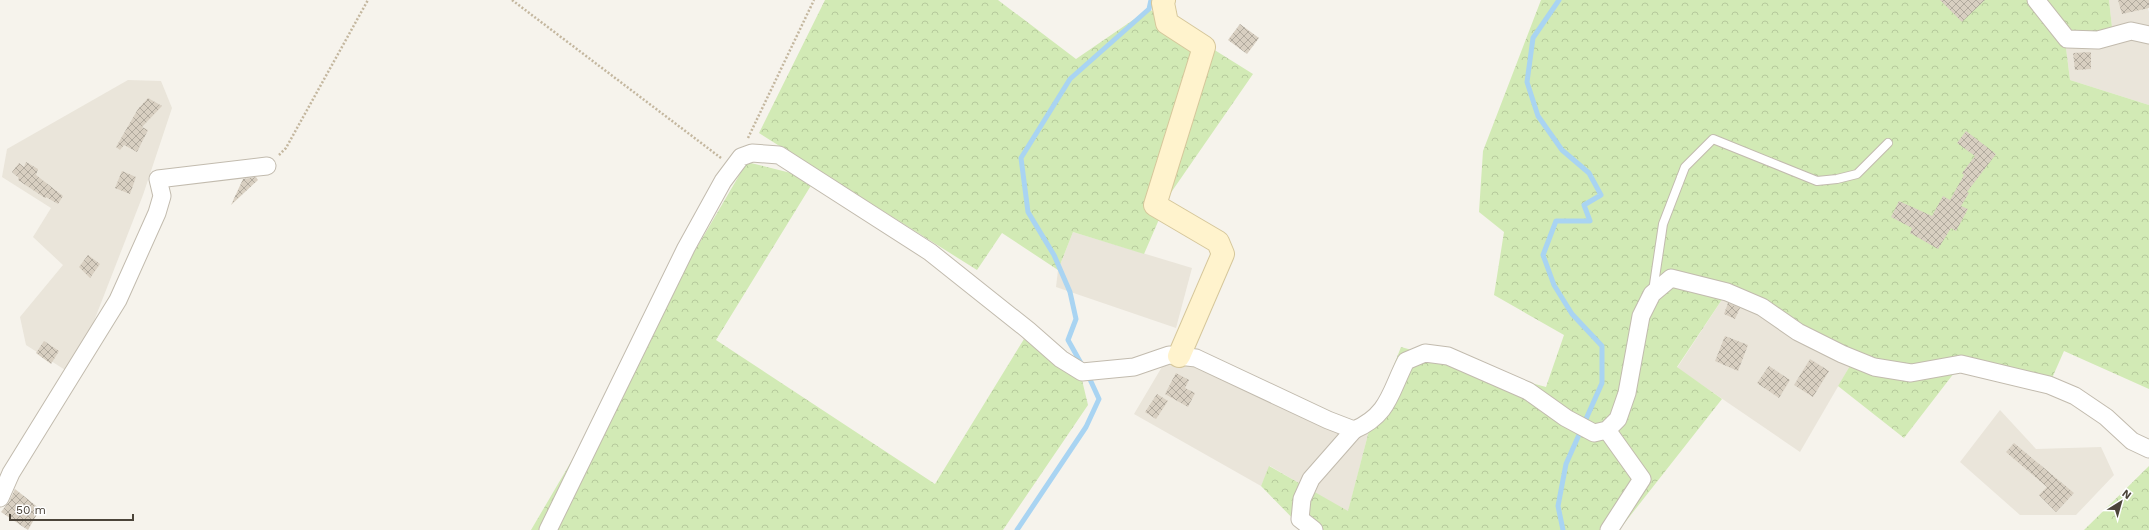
<svg xmlns="http://www.w3.org/2000/svg" width="2149" height="530" font-family="'Work Sans',sans-serif">
<style>
.residential{fill:#eae5da}
.forest{fill:url(#forest-crowns)}
.lines{fill:none;stroke-linecap:round;stroke-linejoin:round}
.stream{stroke:#a9d4f2;stroke-width:5}
.building{fill:url(#building-cross-hatch)}
.lane-casing{stroke:#c2bbae;stroke-width:10}
.street-casing{stroke:#c2bbae;stroke-width:19}
.secondary-casing{stroke:#d6c79b;stroke-width:24}
.path{stroke:#c4b79f;stroke-width:2.5;stroke-dasharray:2 2;stroke-linecap:butt}
.lane{stroke:#fff;stroke-width:8}
.street{stroke:#fff;stroke-width:17}
.secondary{stroke:#fff3cd;stroke-width:22}
</style>
<defs>
<pattern id="forest-crowns" width="20" height="18" patternUnits="userSpaceOnUse"><rect width="20" height="18" fill="#d2eab5"/><path d="M2 6a3 3 0 1 1 6 0M12 15a3 3 0 1 1 6 0" fill="none" stroke="#b6ca9c"/></pattern>
<pattern id="building-cross-hatch" width="8" height="8" patternUnits="userSpaceOnUse"><rect width="8" height="8" fill="#d8cfc1"/><path d="M0 0l8 8M0 8l8-8" fill="none" stroke="#b1aa9e"/></pattern>
</defs>
<rect width="100%" height="100%" fill="#f6f3ec"/>
<g class="residential">
<polygon points="2109,0 2146,0 2149,12 2149,105 2070,80 2066,48 2113,36"/>
<polygon points="128,80 161,81 172,108 143,195 73,375 26,345 20,317 63,265 33,237 51,208 2,177 7,149"/>
<polygon points="1073,232 1192,268 1176,328 1056,287 1058,270"/>
<polygon points="1727,292 1854,359 1800,452 1677,368"/>
<polygon points="1169,355 1354,430 1371,423 1348,512 1270,466 1261,486 1134,414"/>
<polygon points="2000,410 2036,449 2101,447 2114,475 2076,515 2020,515 1960,462"/>
</g>
<g class="forest">
<polygon points="825,0 998,0 1076,59 1149,9 1253,74 1170,194 1144,254 1073,232 1058,270 1002,233 977,270 759,133"/>
<polygon points="1541,0 2109,0 2113,36 2066,48 2070,80 2149,105 2149,389 2064,351 2049,385 1961,364 1904,438 1838,386 1854,359 1727,292 1677,367 1722,399 1619,530 1304,530 1261,486 1269,466 1348,511 1371,423 1401,347 1546,387 1564,335 1494,295 1504,232 1479,212 1483,151"/>
<polygon points="747,162 815,179 716,340 935,484 1024,339 1082,380 1088,405 1003,530 531,530"/>
<polygon points="2149,466 2149,530 2084,530"/>
</g>
<g class="lines">
<g class="stream">
<polyline points="1559,0 1533,38 1527,82 1538,116 1562,150 1589,173 1601,195 1584,205 1590,221 1556,221 1543,255 1554,285 1572,314 1602,346 1602,383 1566,464 1558,506 1563,530"/>
<polyline points="1082,365 1068,340 1076,319 1070,292 1054,255 1028,212 1021,158 1070,79 1149,9 1151,0"/>
<polyline points="1017,530 1086,427 1099,399 1088,375"/>
</g>
</g>
<g class="building">
<polygon points="1940,0 1985,0 1962,22"/>
<polygon points="2118,0 2149,0 2149,8 2122,14"/>
<polygon points="1240,24 1259,38 1247,54 1228,40"/>
<polygon points="2091,52 2091,69 2075,70 2073,53"/>
<polygon points="148,98 162,106 142,127 148,130 137,152 124,145 120,150 116,147 138,109"/>
<polygon points="1966,131 1996,154 1967,192 1969,193 1961,206 1968,209 1956,231 1951,228 1938,249 1910,233 1912,228 1891,217 1899,201 1932,216 1943,196 1950,200 1964,175 1962,173 1975,156 1957,143"/>
<polygon points="26,162 38,169 36,175 63,196 58,204 46,197 45,198 18,180 19,178 12,172 19,163 24,167"/>
<polygon points="122,171 136,177 130,194 115,188"/>
<polygon points="256,177 258,180 231,205 243,179"/>
<polygon points="88,255 100,264 90,278 79,267"/>
<polygon points="1728,303 1740,308 1735,319 1724,314"/>
<polygon points="1725,336 1748,345 1738,371 1715,361"/>
<polygon points="44,341 59,351 51,364 36,353"/>
<polygon points="1810,359 1829,371 1813,397 1794,385"/>
<polygon points="1769,366 1790,380 1779,398 1757,383"/>
<polygon points="1176,373 1189,380 1185,388 1195,393 1188,407 1165,394"/>
<polygon points="1157,394 1168,401 1156,419 1145,412"/>
<polygon points="2014,443 2074,493 2056,512 2039,495 2047,487 2006,452"/>
<polygon points="15,489 40,509 28,530 1,512 9,502"/>
</g>
<g class="lines">
<defs>
<polyline id="lane" points="1653,291 1663,224 1685,167 1713,139 1817,181 1837,179 1857,174 1888,143"/>
<g id="street">
<polyline points="2036,0 2067,39 2098,40 2131,31 2149,35"/>
<polyline points="1607,430 1642,479 1609,530"/>
<polyline points="0,498 11,473 118,300 157,213 162,196 158,179 267,166"/>
<path d="M548,530L686,248L723,181L741,157L752,153L779,155L930,252L1028,330L1061,359L1082,372L1134,367L1169,355L1196,358L1328,420L1354,430C1389,415 1390,392 1406,361L1425,353L1448,356L1528,391L1566,418L1594,433L1607,430L1618,419L1627,393L1641,316L1652,294L1671,278L1727,292L1762,307L1798,332L1842,354L1874,367L1911,373L1961,364L2049,385L2075,396L2106,417L2132,441L2149,449"/>
<polyline points="1314,530 1300,519 1302,499 1311,479 1354,430"/>
</g>
<polyline id="secondary" points="1164,0 1163,3 1167,23 1204,47 1155,205 1218,242 1223,254 1179,356"/>
</defs>
<use href="#lane" class="lane-casing"/>
<use href="#street" class="street-casing"/>
<use href="#secondary" class="secondary-casing"/>
<g class="path">
<polyline points="512,0 721,158"/>
<polyline points="748,138 814,0"/>
<polyline points="279,155 286,148 368,0"/>
</g>
<use href="#lane" class="lane"/>
<use href="#street" class="street"/>
<use href="#secondary" class="secondary"/>
</g>
<g transform="translate(2121 502) rotate(37)" stroke="#ffffff" stroke-width="3" paint-order="stroke">
<path d="M0-3L7 15L0 10L-7 15Z" fill="#4b4439"/>
<text y="-6" font-size="11" font-weight="bold" text-anchor="middle" fill="#4b4439">N</text>
</g>
<path d="M10 514v6h123v-6" fill="none" stroke="#4b4439" stroke-width="2"/>
<text x="16" y="514" font-size="12" fill="#4b4439" stroke="#ffffff" stroke-width="3" paint-order="stroke">50 m</text>
</svg>
